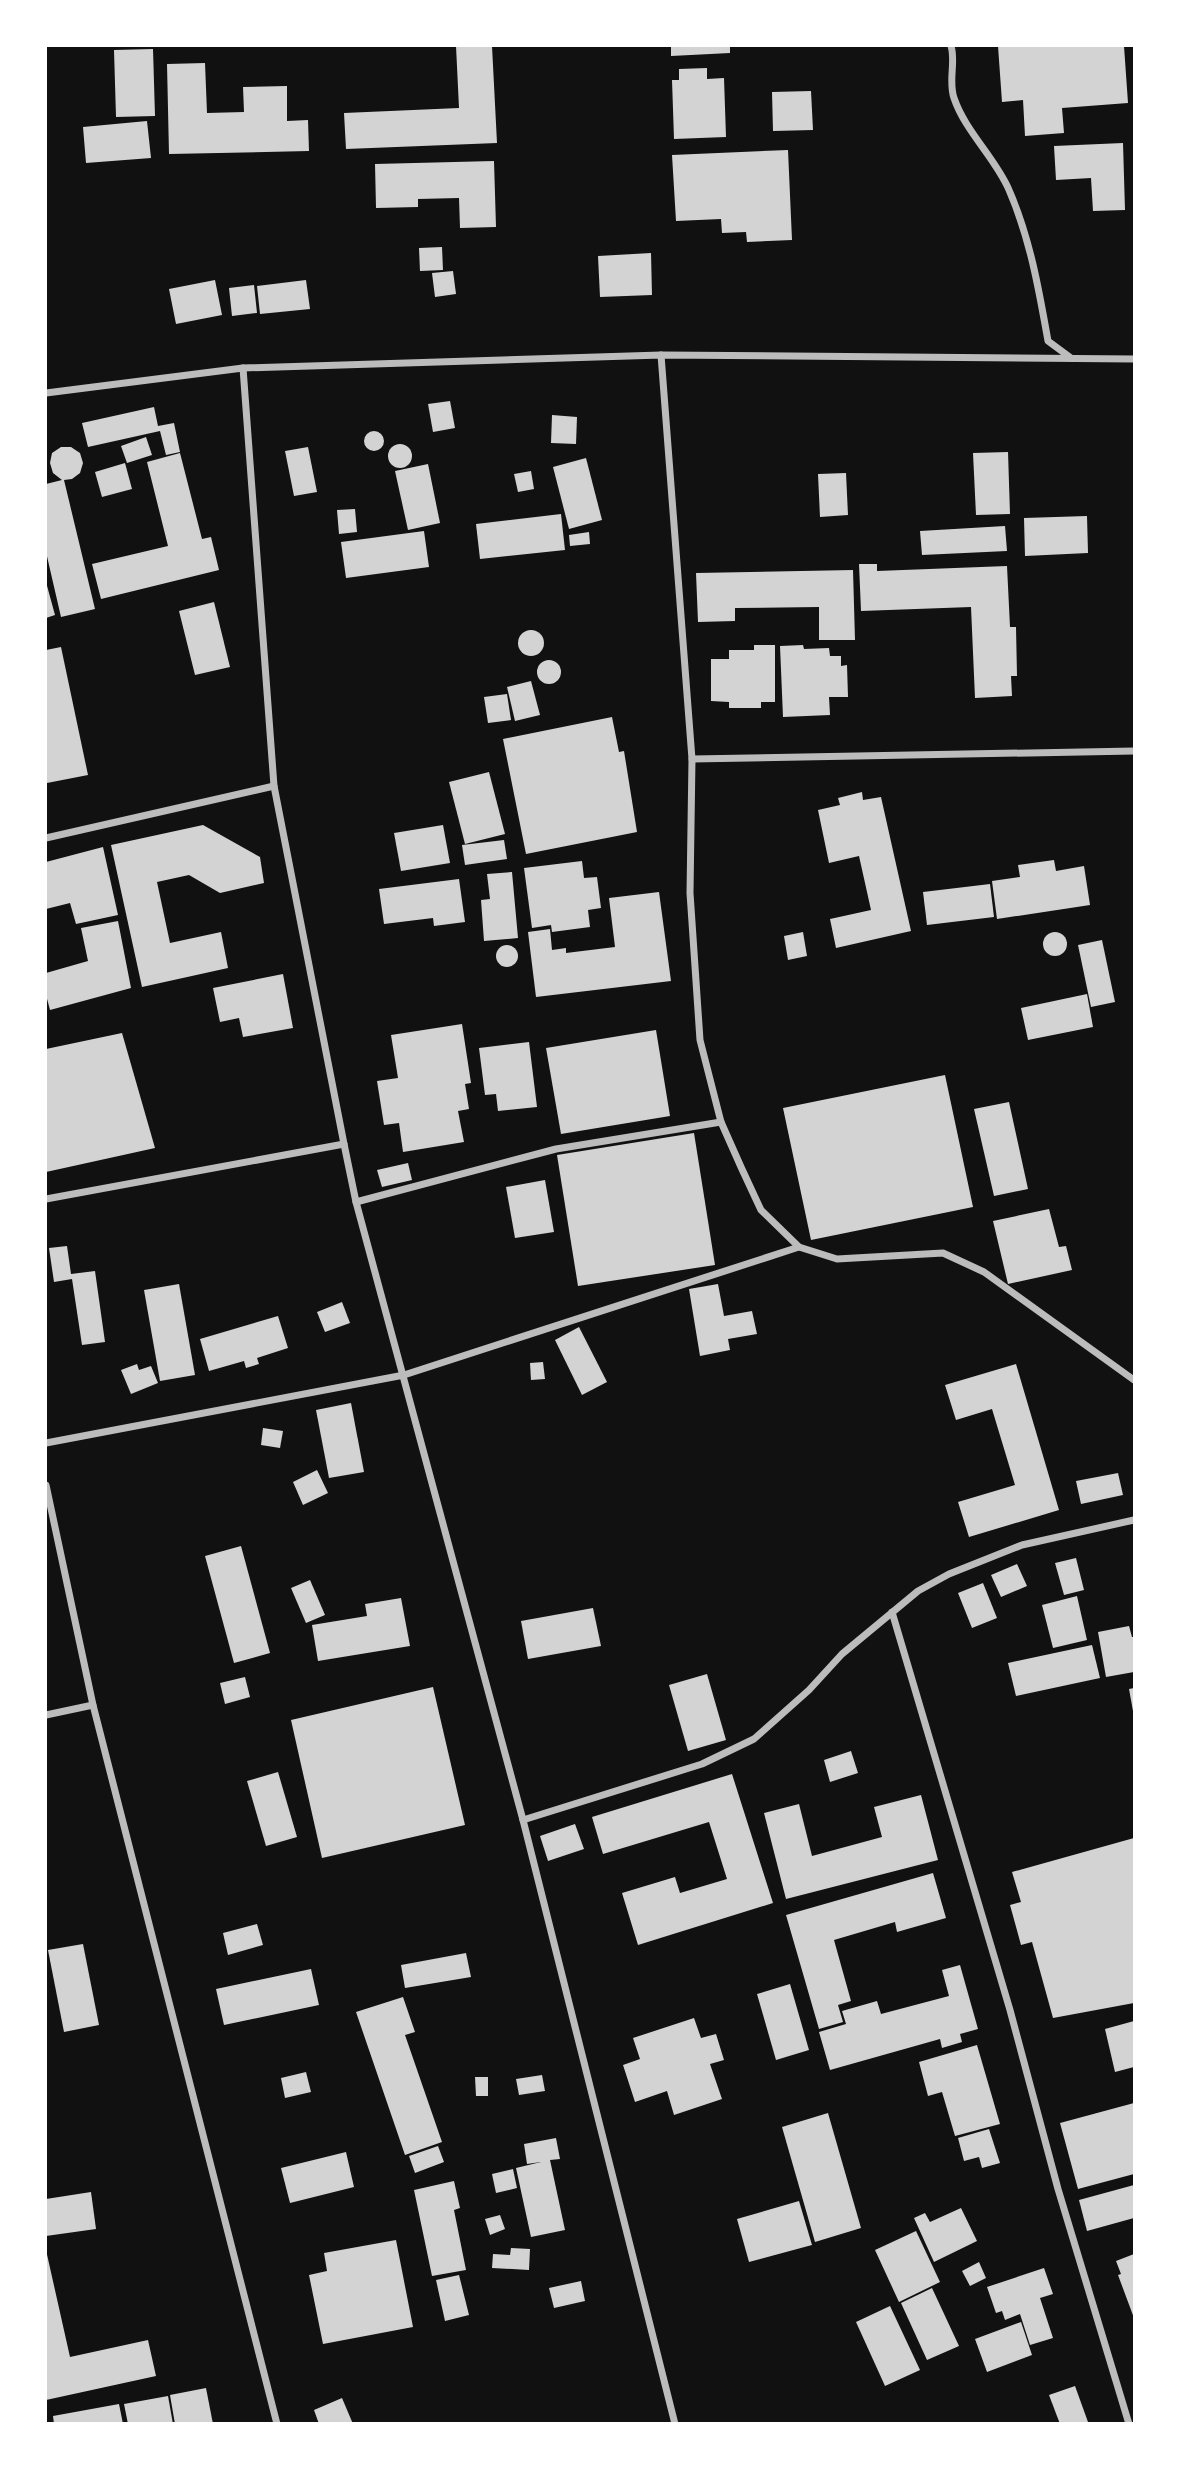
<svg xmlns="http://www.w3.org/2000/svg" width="1180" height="2469" font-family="'Golos Text',sans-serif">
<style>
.building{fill:#d3d3d3}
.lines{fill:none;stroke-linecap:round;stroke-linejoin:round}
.minor{stroke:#bcbcbc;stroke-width:7}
</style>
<rect width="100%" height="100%" fill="#111"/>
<g class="building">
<polygon points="456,46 492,46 497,143 346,149 344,113 459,108"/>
<polygon points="671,46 730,46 730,53 671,56"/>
<polygon points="998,46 1124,46 1128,103 1062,108 1064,133 1025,136 1023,100 1002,102"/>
<polygon points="153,49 155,116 116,117 114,50"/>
<polygon points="205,63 207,113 244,112 243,87 287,86 287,121 308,120 309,151 169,154 167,64"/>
<polygon points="707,68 707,79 724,78 726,137 674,139 672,80 679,80 679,69"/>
<polygon points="811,91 813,130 773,131 772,92"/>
<polygon points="147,121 151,158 86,163 83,127"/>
<polygon points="1123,143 1125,210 1093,211 1091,178 1056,180 1054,146"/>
<polygon points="788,150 792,240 747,242 746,232 722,233 721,219 676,221 672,155"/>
<polygon points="494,161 496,227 460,228 459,198 418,199 418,207 376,208 375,164"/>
<polygon points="442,247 443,270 420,271 419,248"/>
<polygon points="651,253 652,295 600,297 598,256"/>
<polygon points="453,271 456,294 435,297 432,273"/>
<polygon points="215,280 222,315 176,324 169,289"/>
<polygon points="306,280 310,309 260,314 257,286"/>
<polygon points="254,285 257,313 232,316 229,288"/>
<polygon points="450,401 455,428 433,432 428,404"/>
<polygon points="154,407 158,426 174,423 180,452 166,455 160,431 88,447 82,423"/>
<polygon points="552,415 577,417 576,444 551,443"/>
<circle cx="374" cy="441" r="10"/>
<polygon points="146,437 152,455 127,463 121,446"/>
<circle cx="400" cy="456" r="12"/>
<polygon points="61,447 71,447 80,453 83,463 80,473 72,479 64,480 95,609 61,617 46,552 46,484 62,480 53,473 50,463 52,453"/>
<polygon points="308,447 317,492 294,496 285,451"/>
<polygon points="1008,452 1010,514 976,515 973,453"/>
<polygon points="180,453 202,539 211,537 219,570 101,599 92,564 168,546 147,462"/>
<polygon points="586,458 602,520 569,529 553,467"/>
<polygon points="125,463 132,489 102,497 95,472"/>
<polygon points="428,464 440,523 408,530 395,471"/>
<polygon points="531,471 534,489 518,492 514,474"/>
<polygon points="846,473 848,515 820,517 818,474"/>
<polygon points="355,509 357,532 339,534 337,510"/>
<polygon points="561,514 565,550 480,559 476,524"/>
<polygon points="1087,516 1088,553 1025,556 1024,518"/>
<polygon points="1005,526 1007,551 922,555 920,531"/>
<polygon points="424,531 429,567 346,578 341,542"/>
<polygon points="589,532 590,544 570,546 569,535"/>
<polygon points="859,564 877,564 877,571 1007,566 1010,627 1016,627 1017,676 1011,676 1012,696 975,698 971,607 861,611"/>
<polygon points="853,570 855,640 819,640 819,607 735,608 735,621 698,622 696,573"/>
<polygon points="46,582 55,615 46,618"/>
<polygon points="214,602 230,667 195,675 179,611"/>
<circle cx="531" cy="643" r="13"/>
<polygon points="754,645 775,645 775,702 761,702 761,708 729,708 729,702 711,701 711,659 729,659 729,650 754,650"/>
<polygon points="803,645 804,649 829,648 830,656 841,656 841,666 847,665 848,697 829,697 830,715 783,717 780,646"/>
<polygon points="61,647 88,775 47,783 46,650"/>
<circle cx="549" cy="672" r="12"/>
<polygon points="531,681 540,715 515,721 507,687"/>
<polygon points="507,694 511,720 488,723 484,697"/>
<polygon points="612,717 619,752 624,751 637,832 526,854 503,739"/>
<polygon points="489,772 505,834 465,844 449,782"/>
<polygon points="862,792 863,800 881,797 911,931 836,948 830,919 871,910 859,856 829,863 818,810 840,805 838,798"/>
<polygon points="203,825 260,857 264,883 220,893 189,875 157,882 170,943 221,932 228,968 142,987 111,845"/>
<polygon points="443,825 450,863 401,871 394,833"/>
<polygon points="504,840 507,859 465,865 462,845"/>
<polygon points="103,847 118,915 76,924 70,903 46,909 46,862"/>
<polygon points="1054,860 1056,871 1084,866 1090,905 997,919 992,881 1020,877 1018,865"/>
<polygon points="582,861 584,878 597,877 601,908 588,910 590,927 552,932 551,925 532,928 524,868"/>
<polygon points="512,872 518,938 484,941 481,900 490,899 487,874"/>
<polygon points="459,879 465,922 434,926 433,918 384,924 379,889"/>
<polygon points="990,884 994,917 927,925 923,892"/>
<polygon points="659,892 671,981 536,997 528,932 550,929 552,950 566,948 566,953 615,947 609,898"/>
<polygon points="118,921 131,988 50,1010 46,995 46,973 88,961 81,928"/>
<polygon points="803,932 807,956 788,960 784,936"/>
<circle cx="1055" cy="944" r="12"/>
<polygon points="1102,940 1115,1002 1091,1007 1078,945"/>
<circle cx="507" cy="956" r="11"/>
<polygon points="283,974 293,1028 243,1037 239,1018 220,1022 213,988"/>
<polygon points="1087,994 1093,1027 1028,1040 1021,1008"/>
<polygon points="462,1024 471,1083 465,1084 469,1109 458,1111 464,1142 403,1152 399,1123 384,1125 377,1081 398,1078 391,1035"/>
<polygon points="656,1030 670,1116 561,1134 546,1048"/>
<polygon points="122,1033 155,1148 46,1172 46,1049"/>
<polygon points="529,1042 537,1107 498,1111 496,1094 485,1095 479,1048"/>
<polygon points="945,1075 973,1207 811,1240 783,1108"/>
<polygon points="1009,1102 1028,1189 994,1196 974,1109"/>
<polygon points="694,1133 715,1265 578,1286 557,1155"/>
<polygon points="408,1163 412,1180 382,1187 377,1170"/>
<polygon points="545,1180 554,1232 515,1238 506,1187"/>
<polygon points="1049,1209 1059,1247 1066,1246 1072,1270 1008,1284 993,1221"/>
<polygon points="67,1246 71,1274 95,1271 105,1342 82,1345 72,1279 54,1282 49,1248"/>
<polygon points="179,1284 195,1375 160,1381 144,1290"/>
<polygon points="718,1284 724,1316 752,1311 757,1334 728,1339 730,1350 700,1356 689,1289"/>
<polygon points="342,1302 350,1323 325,1332 317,1312"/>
<polygon points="278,1316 288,1348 257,1358 259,1364 246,1368 244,1361 209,1371 200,1339"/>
<polygon points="579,1327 607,1382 582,1395 555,1340"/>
<polygon points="543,1362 545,1379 531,1380 530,1363"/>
<polygon points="137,1364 139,1370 151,1366 158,1383 131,1394 121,1370"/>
<polygon points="1016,1364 1059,1510 969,1537 958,1502 1015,1485 992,1409 956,1420 945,1385"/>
<polygon points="351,1403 364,1472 329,1478 316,1410"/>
<polygon points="263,1428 283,1431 280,1448 261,1445"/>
<polygon points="317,1470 328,1493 303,1505 293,1482"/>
<polygon points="1118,1473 1123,1495 1081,1504 1076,1481"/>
<polygon points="241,1546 270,1653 234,1663 205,1556"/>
<polygon points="1076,1558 1084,1590 1064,1595 1055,1563"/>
<polygon points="1017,1564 1027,1586 1001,1597 991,1575"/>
<polygon points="310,1580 325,1615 306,1623 291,1588"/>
<polygon points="983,1583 997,1618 972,1628 958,1593"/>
<polygon points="1077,1596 1087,1640 1053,1648 1042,1605"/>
<polygon points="401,1598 410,1646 318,1661 312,1625 367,1616 365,1604"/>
<polygon points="593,1608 601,1646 528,1659 521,1621"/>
<polygon points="1129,1626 1132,1637 1134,1637 1134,1672 1106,1677 1098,1632"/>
<polygon points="1092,1645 1100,1678 1016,1696 1008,1663"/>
<polygon points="707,1674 726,1740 688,1751 669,1685"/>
<polygon points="245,1677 250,1697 225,1704 220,1683"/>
<polygon points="433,1687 465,1825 322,1858 291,1720"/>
<polygon points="1134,1688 1134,1711 1133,1711 1129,1689"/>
<polygon points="851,1751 858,1773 830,1782 824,1760"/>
<polygon points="278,1772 297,1837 266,1846 247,1781"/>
<polygon points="732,1774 773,1903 638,1945 622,1893 675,1877 680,1893 727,1879 709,1822 603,1854 592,1817"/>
<polygon points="921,1795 938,1860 786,1899 764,1813 799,1804 812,1856 882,1837 874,1807"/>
<polygon points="575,1824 584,1849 548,1861 540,1836"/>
<polygon points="1134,1838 1134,2003 1053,2018 1032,1942 1021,1945 1010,1905 1021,1902 1012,1872"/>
<polygon points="933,1873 946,1918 897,1932 895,1922 834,1940 851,2001 838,2005 843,2022 819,2029 786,1915"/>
<polygon points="257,1924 263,1945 228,1955 223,1933"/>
<polygon points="83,1944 99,2025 64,2032 48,1950"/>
<polygon points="466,1953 471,1977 405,1988 401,1965"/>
<polygon points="960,1965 978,2029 960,2034 962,2042 942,2048 940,2039 830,2070 819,2032 846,2024 842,2011 877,2001 881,2014 949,1996 942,1970"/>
<polygon points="311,1969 319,2005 224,2025 216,1989"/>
<polygon points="790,1984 809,2050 776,2060 757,1994"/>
<polygon points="403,1997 415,2032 405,2035 442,2142 405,2155 356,2012"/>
<polygon points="694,2018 701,2038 716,2034 724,2060 710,2064 722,2099 674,2115 667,2091 635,2102 623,2065 640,2059 633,2038"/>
<polygon points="1134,2021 1134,2067 1115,2072 1105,2029"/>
<polygon points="977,2045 1000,2124 955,2136 942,2092 928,2096 919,2062"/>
<polygon points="306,2072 311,2092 285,2098 281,2078"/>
<polygon points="542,2075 545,2091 519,2095 516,2079"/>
<polygon points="475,2077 488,2077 488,2096 476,2096"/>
<polygon points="1134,2103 1134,2174 1078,2189 1060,2123"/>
<polygon points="828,2113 861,2228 815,2242 782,2127"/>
<polygon points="989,2129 1000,2163 982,2168 979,2157 964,2161 958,2138"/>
<polygon points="556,2138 560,2159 550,2160 565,2230 531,2237 516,2168 541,2162 527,2164 524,2144"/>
<polygon points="438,2146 444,2162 415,2173 409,2156"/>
<polygon points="346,2152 354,2187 290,2203 281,2168"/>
<polygon points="513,2169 517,2188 496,2193 492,2174"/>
<polygon points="454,2181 460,2208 454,2210 466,2270 432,2276 414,2190"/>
<polygon points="1134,2185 1134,2218 1087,2231 1079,2200"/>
<polygon points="91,2192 96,2229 46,2236 46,2199"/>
<polygon points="799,2201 812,2245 749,2262 737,2219"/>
<polygon points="961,2208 977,2241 934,2262 914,2218 925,2213 930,2222"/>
<polygon points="500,2215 505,2229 490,2235 485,2219"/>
<polygon points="916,2231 940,2282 899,2302 875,2250"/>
<polygon points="396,2240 413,2327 323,2344 309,2275 327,2271 324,2253"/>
<polygon points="511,2248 530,2249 529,2270 492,2268 493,2254 510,2255"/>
<polygon points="46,2250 70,2357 148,2340 156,2376 46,2400"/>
<polygon points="1134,2254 1134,2318 1118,2275 1121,2274 1116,2261"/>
<polygon points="979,2262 986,2278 970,2286 962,2271"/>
<polygon points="1044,2268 1053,2294 1040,2298 1053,2338 1030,2345 1020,2314 1005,2320 1002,2311 996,2313 987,2287"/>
<polygon points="459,2275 469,2315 445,2321 436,2280"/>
<polygon points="581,2281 585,2301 554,2308 549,2288"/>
<polygon points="932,2288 959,2346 927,2360 901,2303"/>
<polygon points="890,2306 920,2370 885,2386 856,2322"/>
<polygon points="1021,2322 1032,2355 987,2372 975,2339"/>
<polygon points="1075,2386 1088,2422 1060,2424 1049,2395"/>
<polygon points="206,2388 213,2424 175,2424 170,2395"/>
<polygon points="168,2396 173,2424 128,2424 124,2404"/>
<polygon points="342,2398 353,2424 319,2424 314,2410"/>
<polygon points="119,2404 123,2424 54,2424 53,2416"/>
</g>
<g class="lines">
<g class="minor">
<path d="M951,46C956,62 948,81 954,98C965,131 996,159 1009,190C1030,238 1039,290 1048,341L1071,358"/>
<polyline points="661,355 692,759 690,893 700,1040 721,1122 741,1167 761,1210 799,1247 837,1259 943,1253 984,1272 1134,1380"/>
<polyline points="243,368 274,786 344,1144 356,1202 523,1820 675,2424"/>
<polyline points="46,393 243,368 661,355 1134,359"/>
<polyline points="692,759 1134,751"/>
<polyline points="46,838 274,786"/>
<polyline points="46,1199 344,1144"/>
<polyline points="356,1202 556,1149 721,1122"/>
<polyline points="46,1443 404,1375 799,1247"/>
<polyline points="46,1485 93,1705 277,2424"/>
<polyline points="892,1612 1010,2010 1058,2189 1129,2424"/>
<polyline points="46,1715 93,1705"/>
<polyline points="523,1820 702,1764 754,1739 809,1690 842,1654 918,1591 949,1574 1022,1545 1134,1520"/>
</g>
</g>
<rect width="1180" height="2469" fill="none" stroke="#ffffff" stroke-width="94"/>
</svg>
